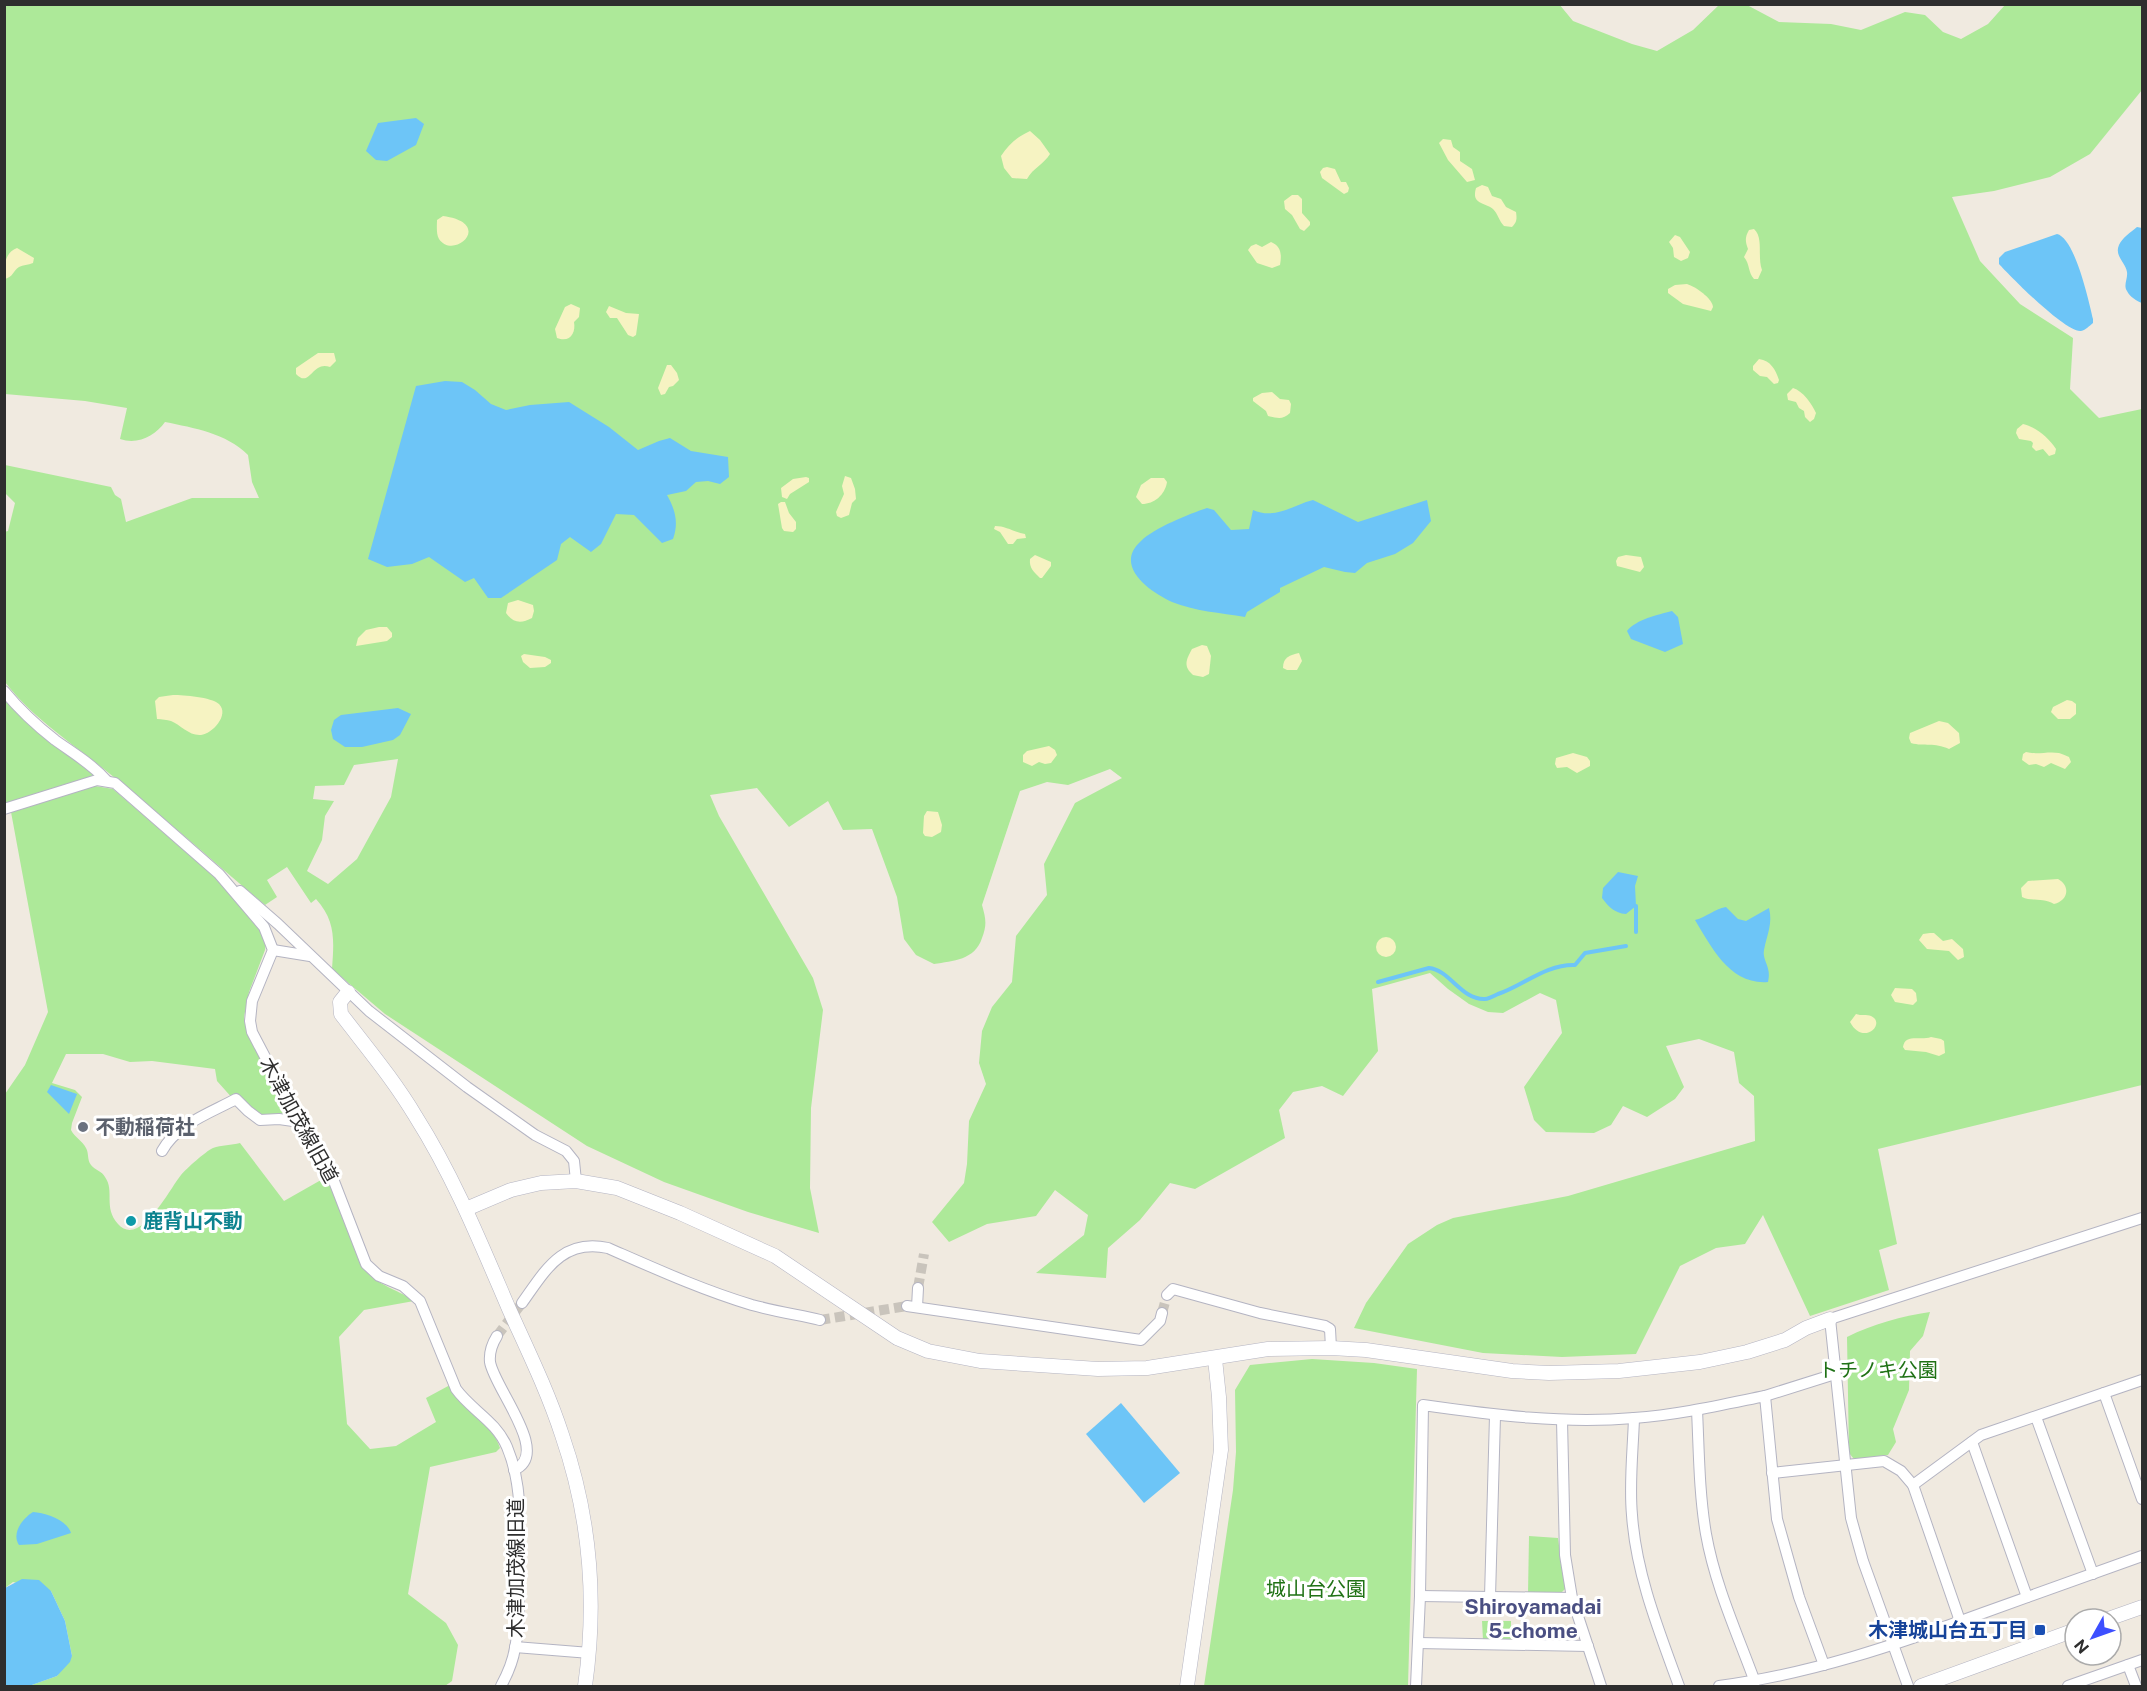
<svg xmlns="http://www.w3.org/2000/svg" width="2147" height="1691" font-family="'Public Sans','Noto Sans JP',sans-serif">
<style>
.green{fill:#ade999;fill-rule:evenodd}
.sand{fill:#f6f3c2}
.water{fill:#6dc5f7}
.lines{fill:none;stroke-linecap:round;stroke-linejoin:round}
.stream{stroke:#6dc5f7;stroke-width:4}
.minor-tunnel{stroke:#c9c4bc;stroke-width:10;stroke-dasharray:10 5;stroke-linecap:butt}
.minor-casing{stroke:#b4b4c2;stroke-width:12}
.tertiary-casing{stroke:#b4b4c2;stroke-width:15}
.minor{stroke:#fff;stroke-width:10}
.tertiary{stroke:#fff;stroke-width:14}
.worship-dot{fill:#6b7280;stroke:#fff;stroke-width:2}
.culture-dot{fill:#0f9aa8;stroke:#fff;stroke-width:2}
.transit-dot{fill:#1a4fb4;stroke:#fff;stroke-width:2}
.labels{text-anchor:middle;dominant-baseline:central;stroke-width:6;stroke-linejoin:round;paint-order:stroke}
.street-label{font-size:20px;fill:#2e2e2e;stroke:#fff}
.worship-label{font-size:20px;font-weight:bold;fill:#5b616d;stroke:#fff;text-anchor:start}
.culture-label{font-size:20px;font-weight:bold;fill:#0d838f;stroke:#fff;text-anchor:start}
.park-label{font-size:20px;fill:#207216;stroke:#fff}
.transit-label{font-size:20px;font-weight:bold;fill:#164399;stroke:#fff;text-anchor:end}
.neighbourhood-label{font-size:21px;font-weight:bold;fill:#4a4f82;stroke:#fff}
</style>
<rect width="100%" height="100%" fill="#f0eae0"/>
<g class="green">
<path d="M1559,4L1573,21L1632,44L1657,51L1693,30L1719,5H1747L1779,22L1831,24L1861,30L1905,12L1925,15L1943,32L1961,39L1988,24L2005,5H2142V90L2090,154L2050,177L1994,191L1952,197L1980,261L2020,304L2073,338L2070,389L2099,418L2142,409V1085L1878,1149L1897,1244L1879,1250L1889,1290L1810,1316L1763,1215L1745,1244L1716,1248L1680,1266L1636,1354L1562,1357L1483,1353L1354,1328L1366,1303L1408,1244L1437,1225L1453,1218L1568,1196L1755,1141L1754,1096L1739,1083L1734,1052L1699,1039L1666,1046L1684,1087L1675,1099L1647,1117L1623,1106L1611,1125L1594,1133L1546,1132L1534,1120L1524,1087L1562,1033L1556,1000L1540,993L1503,1013L1488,1012L1469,1004L1448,989L1430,973L1372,989L1378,1051L1343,1096L1322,1086L1293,1092L1279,1110L1285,1138L1195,1189L1170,1183L1140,1220L1108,1248L1106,1278L1036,1273L1084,1235L1088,1215L1055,1190L1036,1216L987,1224L949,1242L932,1222L964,1183L967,1164L969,1121L986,1084L979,1063L982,1031L992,1007L1012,982L1016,936L1047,895L1044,864L1075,803L1122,778L1110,769L1068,785L1047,782L1020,791L982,905C986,919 987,925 982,938C975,960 953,961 934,964L916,955L904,939L897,897L872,829L843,830L828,801L789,827L757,788L710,795L719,816L813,978L823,1010L811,1108L810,1188L819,1233L748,1212L664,1182L587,1146L385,1014L332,969C334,941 336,921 316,899L311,903L287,867L267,880L277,897L265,905C210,859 157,811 100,766C66,739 32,717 5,682L4,532L8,531L15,503L5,493V465L111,487L115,495L121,499L126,522L192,498H259L252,482L248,455C226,433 194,428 165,422C155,436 138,445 120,439L127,408L85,401L5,394V5ZM398,759L391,797L357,859L328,884L307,871L322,840L325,816L334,801L313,799L315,786L344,785L354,765Z"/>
<polygon points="4,695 99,776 5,803"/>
<path d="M95,786L113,789L217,879L258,927L266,942L265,950L249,992L244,1017L245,1024L261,1061L297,1127L251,1119L217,1081L215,1069L152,1061L130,1062L103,1054H66L52,1083L75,1090L82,1097L72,1123L71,1130C75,1138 82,1140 86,1148C89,1153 87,1160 91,1165C95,1170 102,1171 105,1177C115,1191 103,1207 118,1224C140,1249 170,1188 181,1175C186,1169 206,1151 213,1148C221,1145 232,1145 240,1143L284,1201L328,1176L362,1264C375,1286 394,1287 414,1301L364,1310L339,1337L347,1424L370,1449L396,1446L436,1422L426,1398L450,1385C463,1412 492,1421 500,1448L496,1452L430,1467L408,1594L446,1623L458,1645L452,1681L445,1686H29L57,1676L72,1656L65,1621L51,1591L13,1582L5,1588V1094L25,1065L48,1012L11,812Z"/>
<path d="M1930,1312L1923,1336L1910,1351L1909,1390L1893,1429L1896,1442L1888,1455L1854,1459L1849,1453L1847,1337C1873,1324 1902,1316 1930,1312Z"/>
<polygon points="1312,1359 1374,1363 1417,1369 1408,1686 1204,1686 1233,1490 1236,1452 1235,1390 1250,1365"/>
<polygon points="1529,1536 1558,1538 1565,1589 1560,1594 1528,1593"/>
<polygon points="1482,1621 1511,1621 1511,1640 1483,1640"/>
</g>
<g class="sand">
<path d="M1030,131L1040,140L1050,154C1044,164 1033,168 1027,179L1012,178L1004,168L1001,156C1009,144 1017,137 1030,131Z"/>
<polygon points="1443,139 1451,140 1453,147 1460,152 1460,161 1472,169 1475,180 1467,182 1448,160 1439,143"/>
<polygon points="1327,167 1335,169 1341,182 1346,182 1349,188 1348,192 1344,194 1322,178 1320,172 1323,168"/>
<path d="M1482,185L1488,187L1492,196L1501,199L1506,207L1516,212C1517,219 1517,222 1512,227L1504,226C1499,221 1498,214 1493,209C1485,202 1471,205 1476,188Z"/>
<polygon points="1292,195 1298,195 1302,199 1302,213 1310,222 1310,225 1304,231 1300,229 1292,215 1285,209 1284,201"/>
<path d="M443,216C495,223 454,261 439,239C436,234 437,225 437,220Z"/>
<path d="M1754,229C1764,238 1757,257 1762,270L1758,279H1754C1748,273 1750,264 1744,257L1748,249C1745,241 1745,237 1749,230Z"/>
<polygon points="1675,235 1680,237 1690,252 1688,258 1681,261 1674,257 1673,248 1669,242"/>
<path d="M1271,242C1281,246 1282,254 1280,265L1272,268L1257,263L1248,250L1251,246L1256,244L1262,247Z"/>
<path d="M17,248L34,258L33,263C28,265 23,265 19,267C13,271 13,277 5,279C4,267 4,253 17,248Z"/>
<path d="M1687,284C1696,287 1712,298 1713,307L1711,311L1683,304L1668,293V289L1675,285Z"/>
<path d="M571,304L580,308L579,317L574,322C576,333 570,343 557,338L555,329L565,307Z"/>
<polygon points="609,306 626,313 639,314 636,335 633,337 628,335 617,318 610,318 606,312"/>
<path d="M318,353H334L336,361L330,367C312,360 310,389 296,374V368Z"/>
<path d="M1759,359C1771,361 1775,369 1779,380L1778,383L1774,384L1767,377L1760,376L1753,370V366Z"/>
<polygon points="667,365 671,365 677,373 679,380 673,386 669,387 665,394 661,395 658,388"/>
<path d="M1793,388C1803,391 1812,404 1816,413L1814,419L1810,422L1805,417L1804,411L1799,408L1796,402L1788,400L1787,394Z"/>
<path d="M1272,392L1280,399L1289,400L1291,404L1290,413C1283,420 1277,418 1268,416L1266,411L1253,401V398L1262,393Z"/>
<path d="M2023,424C2036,427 2049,438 2056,449L2055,454L2049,456L2043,449L2036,451L2032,447L2033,443L2031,441L2019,439L2016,433L2017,429Z"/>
<polygon points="845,476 851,478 855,489 856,499 852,503 849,515 841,518 837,516 836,512 844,494 842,486"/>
<polygon points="806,477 809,478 809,482 790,494 787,499 782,497 781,488 793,479"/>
<path d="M1151,478H1164L1167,482C1165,495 1154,504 1142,504L1136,497L1141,485Z"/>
<polygon points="781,502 785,502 789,513 796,522 796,529 793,532 784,531 782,528 778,504"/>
<path d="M995,526C1006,526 1014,532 1025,534L1026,538L1017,539L1013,544H1008L1000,532L994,529Z"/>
<path d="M1035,555L1051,562V566L1042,578H1040C1034,572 1029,568 1030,559Z"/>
<polygon points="1626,555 1641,557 1644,567 1640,572 1617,566 1616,561 1618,557"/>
<path d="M518,600L533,605L534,611L532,618C521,624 513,623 506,613L508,603Z"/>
<polygon points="379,627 387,627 392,633 392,637 387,641 356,646 358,638 366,630"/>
<path d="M1202,645L1207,646L1211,656L1209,674L1203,677L1193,675C1183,666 1186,660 1192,649Z"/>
<path d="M1299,653L1302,661L1297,670H1287L1283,668C1283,657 1290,655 1299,653Z"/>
<polygon points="524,654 545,657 551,660 551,663 545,667 530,668 523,662 521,656"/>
<path d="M173,695C184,695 211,697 219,704C230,715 212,734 201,735C189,736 181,725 171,721C167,720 162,719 157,719L155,701L159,697Z"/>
<polygon points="2067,700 2072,701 2076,704 2076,714 2070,719 2058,719 2051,712 2053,707"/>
<path d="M1939,721L1948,723L1959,733L1960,743L1949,749C1934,742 1925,747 1911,743L1909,738L1910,733Z"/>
<polygon points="1049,746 1055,750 1057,755 1051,763 1045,764 1039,762 1032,766 1023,762 1023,755 1027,751"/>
<path d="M2026,752C2037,755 2048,751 2059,753C2063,754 2066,756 2069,757L2071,762L2065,769L2051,763L2044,767L2036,764L2029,765L2022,760L2023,754Z"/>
<polygon points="1573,753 1587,757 1590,761 1590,766 1577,773 1567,767 1557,768 1555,764 1556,758"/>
<polygon points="927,811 938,812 942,825 941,832 932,837 925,836 923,833 924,816"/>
<path d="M2058,879C2071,886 2068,901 2054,904C2043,897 2032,902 2022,897L2021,888L2028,881Z"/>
<polygon points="1930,933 1934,933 1943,941 1952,939 1963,949 1964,957 1958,960 1949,951 1927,949 1919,940 1923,934"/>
<circle cx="1386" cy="947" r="10"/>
<polygon points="1895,988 1912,989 1916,993 1917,1001 1913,1005 1895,1002 1891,995"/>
<path d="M1856,1014C1861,1016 1867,1014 1871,1016C1887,1023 1863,1047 1850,1022Z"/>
<path d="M1931,1037L1941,1039L1944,1041L1945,1053L1939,1056L1926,1052L1905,1050L1903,1047C1905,1033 1920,1041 1931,1037Z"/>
</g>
<g class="water">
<polygon points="416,118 424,124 416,145 387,161 376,160 366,151 378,123"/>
<path d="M2137,227L2142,228V303C2137,301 2130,297 2127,291C2123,285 2128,279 2127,272C2126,263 2114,256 2119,245C2122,238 2131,232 2137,227Z"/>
<path d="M2057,234C2075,238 2089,302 2093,319V323C2089,326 2086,330 2081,331C2066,333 2011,277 1999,264V258L2005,252Z"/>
<path d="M445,381L462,382L475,390L491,404L506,410L530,405L569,402L609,427L638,450L659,441L670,438L691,451L728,457L729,477L720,484L708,481L696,482L686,491L667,495C675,509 679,523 673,539L662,543L634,515L616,514L601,544L591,552L570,537L561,544L557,560L501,598H488L474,578L465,582L429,557L412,564L387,567L368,559L416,386Z"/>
<path d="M1313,500L1358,522L1427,500L1431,521L1413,543L1395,554L1367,563L1355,573L1345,572L1324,567L1280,588V592L1247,612L1245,617C1221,613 1194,611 1172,602C1150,592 1113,566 1141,541C1154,528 1189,514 1207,508L1214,510L1231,530L1249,529L1253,510C1275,520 1293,505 1313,500Z"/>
<path d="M1672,611L1678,617L1683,644L1665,652L1631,639L1627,631C1637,619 1657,615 1672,611Z"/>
<polygon points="398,708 411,714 400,735 393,740 362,747 345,747 333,739 331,730 334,720 341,715"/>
<path d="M1618,872L1638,876L1635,886L1636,906L1626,914C1614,913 1609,907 1602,898L1603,888Z"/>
<path d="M1726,907L1738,919L1746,921L1769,908C1773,924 1767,934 1764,950C1762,961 1772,967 1768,982C1730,985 1712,948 1695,920C1707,917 1714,909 1726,907Z"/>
<polygon points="51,1085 77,1094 69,1114 47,1092"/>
<polygon points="1121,1403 1180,1473 1144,1503 1086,1434"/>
<path d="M33,1512C46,1513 67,1520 71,1533L37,1544L19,1545C11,1533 23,1518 33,1512Z"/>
<polygon points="22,1579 39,1580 51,1591 65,1621 72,1656 70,1662 57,1676 29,1686 5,1686 5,1588"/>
</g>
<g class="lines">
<g class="stream">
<polyline points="1636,906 1636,932"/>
<path d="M1378,982L1429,968C1450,970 1461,1000 1485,999C1488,999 1494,996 1498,994C1524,985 1546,964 1575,965L1585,953L1626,946"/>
</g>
<g class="minor-tunnel">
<polyline points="918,1288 924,1254"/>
<polyline points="1162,1313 1167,1295"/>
<polyline points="820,1320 907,1306"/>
<polyline points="497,1336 522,1303"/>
</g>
<defs>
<g id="minor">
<path d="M4,691C19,709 37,726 55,740C73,753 92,764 107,781"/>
<path d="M4,809L97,780L115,783L219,874L264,927L273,950L252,1001L250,1021L252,1032L297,1118L330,1171L366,1264L379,1276L403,1286L420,1301L456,1389C471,1410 496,1421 507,1447C524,1487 520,1536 519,1579C519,1601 520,1625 515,1648C513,1661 507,1675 501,1686"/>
<polyline points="240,891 278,924 369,1011 467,1087 535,1135 566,1151 574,1161 576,1181"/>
<polyline points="273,950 310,956"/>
<path d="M162,1151C177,1124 210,1113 236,1099L248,1111L260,1120L279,1119L300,1122"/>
<polyline points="1167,1295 1173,1289 1260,1313 1325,1326 1330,1329 1331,1348"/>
<path d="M522,1303C545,1271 562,1238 608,1248C656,1269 702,1290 752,1305C774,1311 798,1315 820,1320"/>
<polyline points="907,1306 1141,1340 1160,1321 1162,1313"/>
<polyline points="917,1307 918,1288"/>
<path d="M497,1336C492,1344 489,1352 490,1362C494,1388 552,1454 514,1470"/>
<polyline points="2104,1393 2142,1499"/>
<polyline points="1765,1396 1835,1374"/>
<path d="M1697,1410C1699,1451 1699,1493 1706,1534C1715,1585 1737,1633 1755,1682"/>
<polyline points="2036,1417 2093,1574"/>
<path d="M1634,1418C1633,1450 1629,1483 1632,1515C1636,1574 1659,1631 1679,1686"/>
<polyline points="1562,1420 1565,1555 1572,1598 1601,1686"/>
<polyline points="1972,1442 2027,1597"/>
<polyline points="1772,1473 1884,1461 1901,1471 1913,1485 1981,1435 2142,1380"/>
<polyline points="1913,1485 1960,1621"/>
<polyline points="1420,1596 1572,1598"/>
<polyline points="1490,1597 1495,1416"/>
<polyline points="1418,1643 1588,1646"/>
<polyline points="515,1647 590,1653"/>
<polyline points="2128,1665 2136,1686"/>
<path d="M1416,1686L1420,1596L1423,1405C1493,1415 1563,1424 1634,1418C1678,1415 1721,1405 1765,1396L1777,1519L1799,1597L1824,1665"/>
<path d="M1719,1686C1810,1674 1896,1645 1983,1613C2036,1594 2089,1575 2142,1556"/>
<polyline points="1908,1686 1863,1561 1851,1518 1830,1319 2142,1218"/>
<polyline points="2068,1686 2142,1660"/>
</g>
<g id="tertiary">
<path d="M348,992L340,1002L341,1014C367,1048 394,1080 416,1117C454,1177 481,1244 509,1309C528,1351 548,1392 562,1435C590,1516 597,1602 585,1686"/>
<polyline points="466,1209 511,1190 541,1183 576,1181 617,1188 680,1213 775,1256 897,1338 928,1351 980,1361 1098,1369 1147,1368 1268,1349 1331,1348 1366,1350 1512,1371 1549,1373 1619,1371 1700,1362 1747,1352 1785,1340 1806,1328 1830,1319"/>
<polyline points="2108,1619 2142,1607"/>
<polyline points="1187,1686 1221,1450 1219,1397 1215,1359"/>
<polyline points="1921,1686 2075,1630"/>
</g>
</defs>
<use href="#minor" class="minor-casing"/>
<use href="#tertiary" class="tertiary-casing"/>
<use href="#minor" class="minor"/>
<use href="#tertiary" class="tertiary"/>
</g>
<circle class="worship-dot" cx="83" cy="1127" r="6"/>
<circle class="culture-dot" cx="131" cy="1221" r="6"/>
<rect class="transit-dot" x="2034" y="1624" width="12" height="12" rx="3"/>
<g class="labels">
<g class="street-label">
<text transform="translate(299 1120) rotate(61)">木津加茂線旧道</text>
<text transform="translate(516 1568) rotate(-90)">木津加茂線旧道</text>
</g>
<g class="worship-label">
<text x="95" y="1127">不動稲荷社</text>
</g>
<g class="culture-label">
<text x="143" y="1221">鹿背山不動</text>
</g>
<g class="park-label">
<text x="1878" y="1370">トチノキ公園</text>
<text x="1316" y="1589">城山台公園</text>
</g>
<g class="transit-label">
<text x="2028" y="1630">木津城山台五丁目</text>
</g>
<g class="neighbourhood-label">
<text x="1533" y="1606">Shiroyamadai<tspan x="1533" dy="24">5-chome</tspan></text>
</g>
</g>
<rect width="2147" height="1691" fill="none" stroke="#2e2e2e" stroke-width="12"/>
<g transform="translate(2093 1637) rotate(230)"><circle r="28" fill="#ffffff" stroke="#ababab" stroke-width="1.5"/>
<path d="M0-4.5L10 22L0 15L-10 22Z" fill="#3d4fff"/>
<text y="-9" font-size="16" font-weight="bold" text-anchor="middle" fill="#2e2e2e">N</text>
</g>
</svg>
